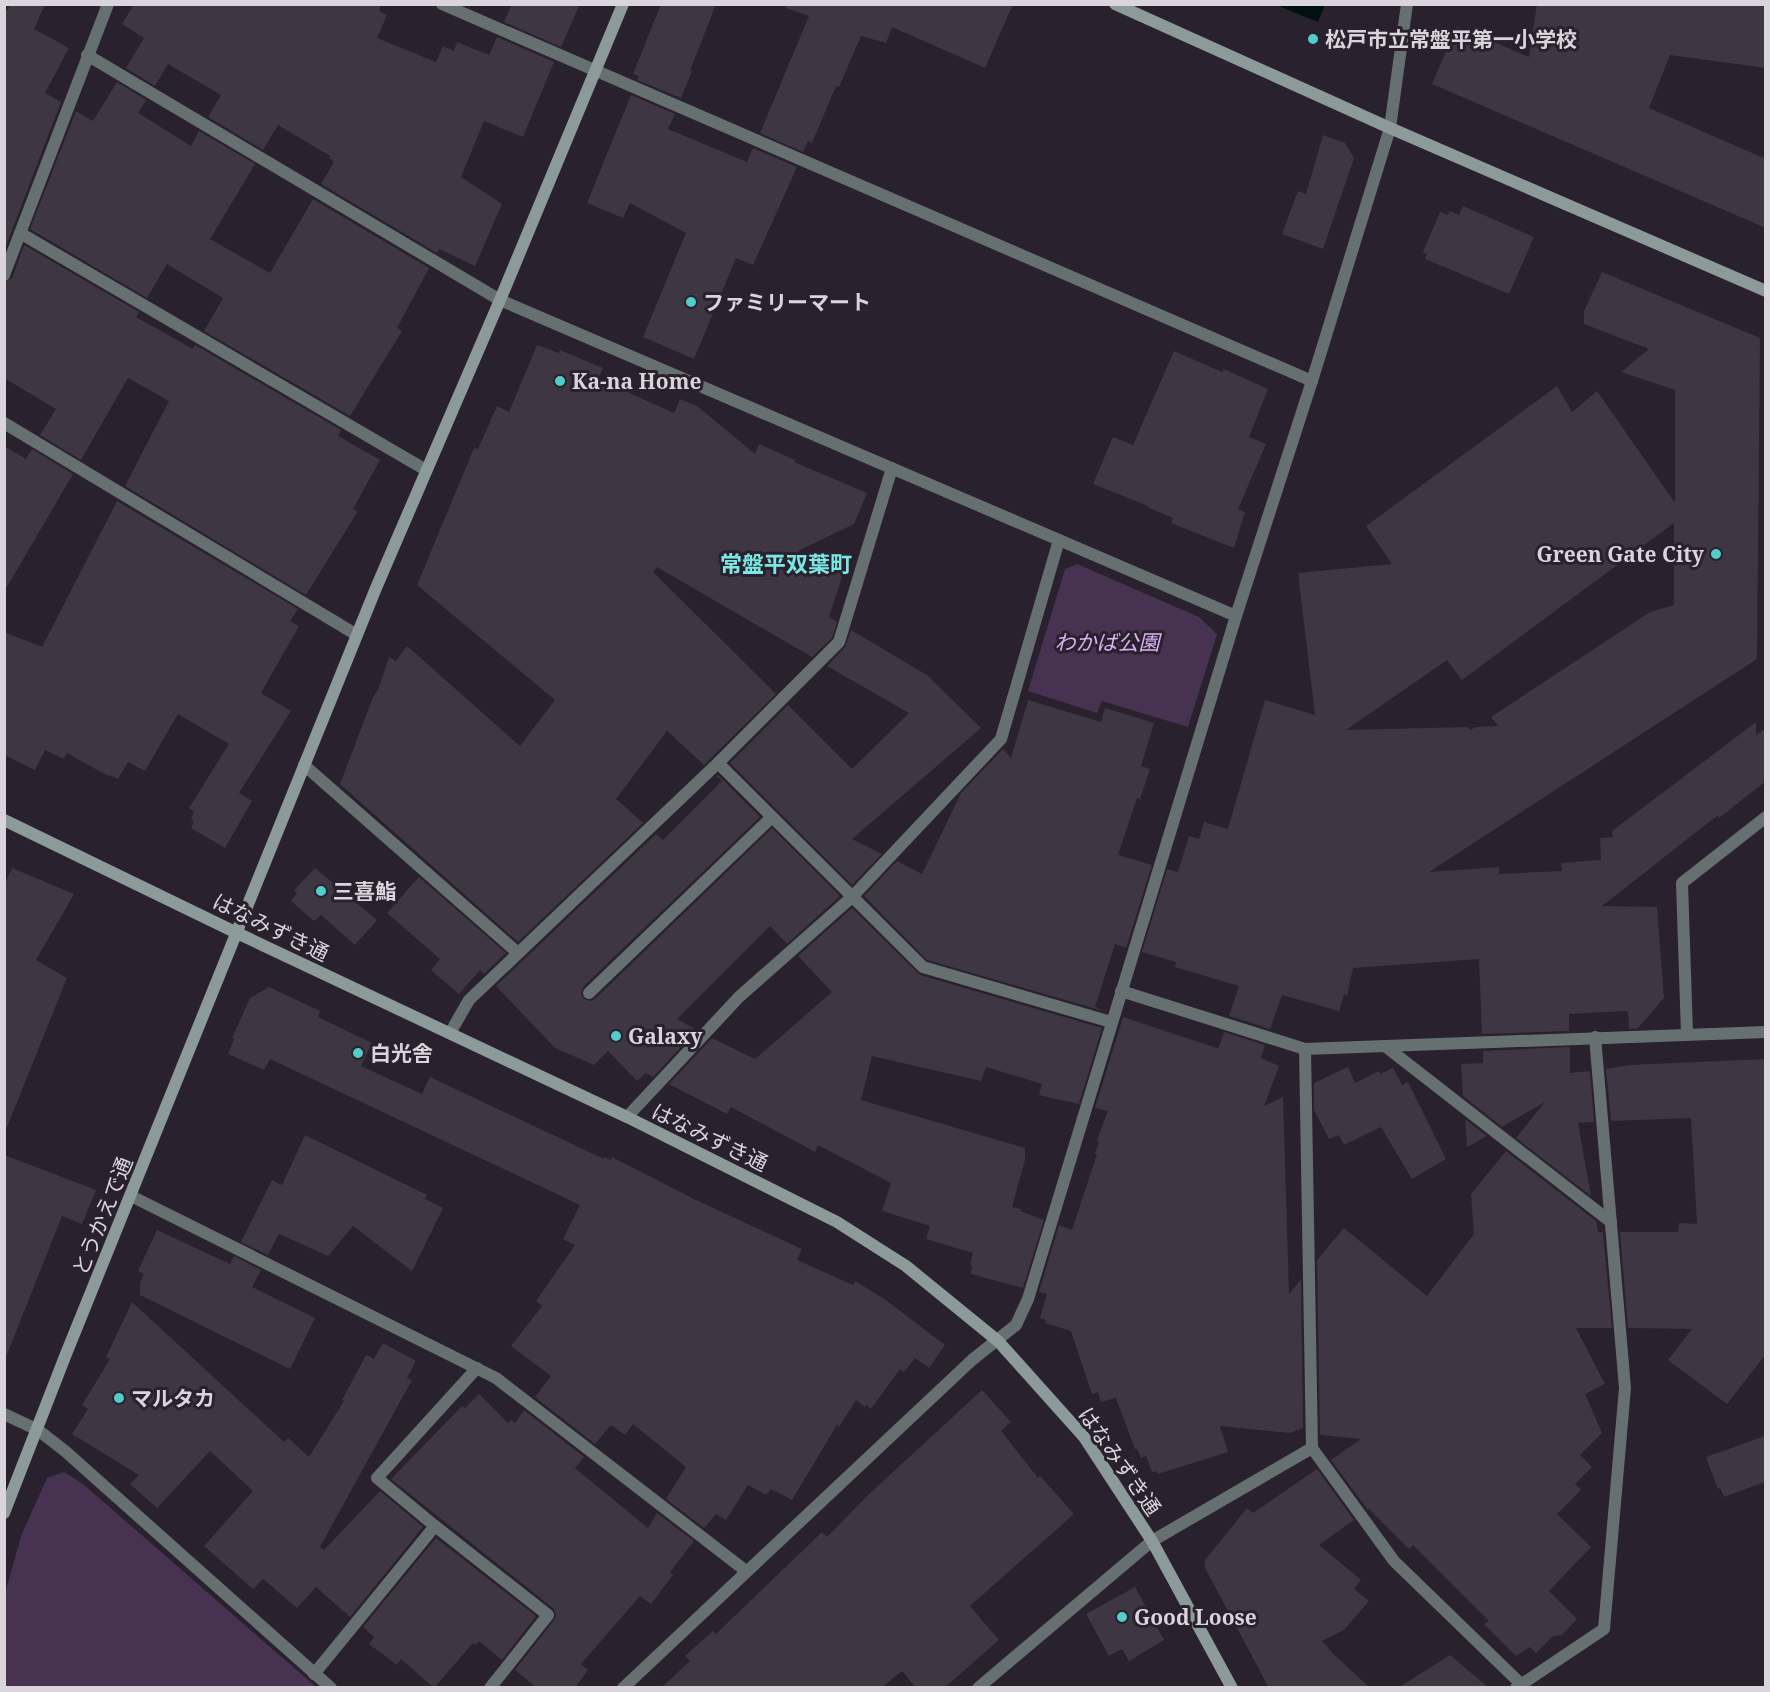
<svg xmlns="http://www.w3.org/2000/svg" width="1770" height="1692" font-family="'Noto Serif','Noto Sans JP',serif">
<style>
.green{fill:#473351}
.water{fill:#001110}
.building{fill:#3e3643;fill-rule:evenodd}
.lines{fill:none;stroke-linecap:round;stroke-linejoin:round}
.lane{stroke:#677070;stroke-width:12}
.street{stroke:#677070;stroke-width:12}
.secondary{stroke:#8c9b9a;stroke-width:12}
.poi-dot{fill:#53cdcb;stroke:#29212d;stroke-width:2}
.labels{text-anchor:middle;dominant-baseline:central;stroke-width:6;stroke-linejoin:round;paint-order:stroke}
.poi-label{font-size:21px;font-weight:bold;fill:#dad5dd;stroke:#29212d;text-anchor:start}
.park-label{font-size:21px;font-style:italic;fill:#dcb1f3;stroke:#29212d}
.street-label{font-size:21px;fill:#dad5dd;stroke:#29212d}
.neighbourhood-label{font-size:22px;font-weight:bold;fill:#7be7e5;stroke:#29212d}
</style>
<rect width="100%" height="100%" fill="#29212d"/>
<g class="green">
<polygon points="1077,564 1199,617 1217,634 1188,727 1102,701 1097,713 1028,691 1065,569"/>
<polygon points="64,1472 83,1484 316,1687 5,1687 5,1594 21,1536 47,1478"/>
</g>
<polygon class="water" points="1276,5 1325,5 1318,22"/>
<g class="building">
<polygon points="11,4 45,4 34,29 69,48 45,93 61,102 4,251 4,14"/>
<polygon points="134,4 381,4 379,11 387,15 377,38 436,62 443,46 454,51 457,42 489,55 497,37 554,62 523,137 484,121 461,177 502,204 475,266 439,249 437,253 321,184 334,162 329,158 330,156 278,125 263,150 208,117 221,95 168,64 155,86 126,68 144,38 122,24"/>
<polygon points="512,4 580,4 561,47 504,22"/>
<polygon points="661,4 716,4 690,71 692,71 681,98 637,80 639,76 633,74"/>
<polygon points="787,4 1013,4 985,68 892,27 886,43 861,36 839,87 836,86 812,143 808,141 803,152 760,133 809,16 786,8"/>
<polygon points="1537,4 1766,4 1766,68 1670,55 1649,108 1766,159 1766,228 1432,84 1457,26 1529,57"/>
<polygon points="117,82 146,100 138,113 191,146 199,131 255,164 210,239 270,273 313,199 429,268 397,328 402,331 350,416 204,331 223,298 167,264 147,298 30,229 76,111 93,121"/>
<polygon points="631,95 675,114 668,129 747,162 753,148 797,167 753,265 736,258 694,359 643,337 686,233 630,203 623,218 587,203"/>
<polygon points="1323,135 1345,143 1354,158 1323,249 1282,234 1298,191 1306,194"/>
<polygon points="1463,206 1534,237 1509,294 1425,259 1427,254 1423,252 1440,212 1448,215 1449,211 1459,215"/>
<polygon points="24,245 139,312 136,317 193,349 195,345 341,430 338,436 380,460 353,509 358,511 306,595 125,486 169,401 128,378 81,460 40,435 56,409 4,378 4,283 12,278"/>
<path d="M1602,272L1760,338L1757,659L1429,872L1499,867V874L1562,871L1561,863L1601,860L1600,838L1613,837L1612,831L1756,722V735L1766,728V781L1719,818L1718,815L1602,906L1657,907L1664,998L1638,1028L1629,1029L1628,1011L1569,1014V1031L1482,1034L1479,959L1353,968L1347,995L1344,994L1339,1011L1282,995L1270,1029L1229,1016L1239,986L1175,967L1176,962L1142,952L1167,869L1178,872L1189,836L1199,839L1204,822L1228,829L1265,700L1315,715L1298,573L1392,564L1366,526L1557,386L1572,412L1597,391L1675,503V390L1621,372L1649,349L1584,324V311ZM1674,523V605L1650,612L1491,717L1498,726L1476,727L1470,730L1468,727L1346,730L1447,660L1462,680Z"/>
<polygon points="537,345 559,353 560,350 603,368 598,379 674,413 680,399 697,406 755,454 759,444 795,460 794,462 867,493 854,524 798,551 844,571 829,617 837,622 832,638 812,657 657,567 653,572 776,694 704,765 667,731 616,799 643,823 518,942 340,784 373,697 378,690 389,657 396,661 407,646 520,746 555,700 417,585 474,448 478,449 497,406 509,412"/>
<polygon points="1174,351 1222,372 1224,369 1268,389 1249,437 1266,444 1238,509 1245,512 1234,548 1171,523 1173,518 1147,507 1148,506 1093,484 1113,437 1133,445"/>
<polygon points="4,446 26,459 32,449 73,474 4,592"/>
<polygon points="117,501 298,609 290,621 299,626 261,693 291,711 239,793 252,801 225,848 191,828 194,822 191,819 194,812 189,808 229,744 178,714 145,771 128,762 118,779 109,775 108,776 67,753 64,759 45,750 35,770 4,755 4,632 42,647"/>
<polygon points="851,630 927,675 981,728 852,839 882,854 852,885 730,763 788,705 852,769 909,713 827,666 845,647"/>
<polygon points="1028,700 1101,722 1105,708 1154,723 1141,766 1150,769 1140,799 1137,798 1118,855 1152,865 1126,948 1115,944 1095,1007 1107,1012 927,960 864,896 897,861 922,874 961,793 1003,749 1011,758"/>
<polygon points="718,775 760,817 583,987 581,994 584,999 590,1001 595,999 772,828 840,896 787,944 770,926 677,1019 697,1030 653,1077 646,1073 637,1081 608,1051 594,1065 555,1048 496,986 656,834 663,840 722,781 716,776"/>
<polygon points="12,868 74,894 36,960 67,978 7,1127 4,1126 4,886"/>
<polygon points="315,868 377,920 355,945 321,915 314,921 291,901 297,893 294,890"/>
<polygon points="419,877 506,953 484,974 480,970 459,994 431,970 440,959 387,913"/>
<polygon points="852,908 920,975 1102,1028 1079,1104 1039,1095 1042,1084 986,1067 981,1081 872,1056 861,1100 1025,1148 1025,1160 1012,1207 1021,1209 1020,1211 1044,1220 1023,1288 971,1274 972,1265 970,1265 973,1253 926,1239 930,1226 882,1211 891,1183 818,1145 815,1152 731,1107 727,1114 669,1084 712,1038 755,1059 832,992 798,956"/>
<polygon points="269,987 320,1011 318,1017 372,1043 361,1066 422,1094 430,1077 604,1159 604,1157 610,1160 612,1157 694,1199 802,1249 797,1260 853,1285 855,1281 883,1298 945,1345 929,1368 915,1358 904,1372 900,1369 871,1409 866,1405 865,1407 856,1400 839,1427 837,1425 792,1500 771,1489 766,1495 748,1485 726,1520 716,1514 704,1528 666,1499 686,1467 633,1424 625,1435 611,1425 595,1444 535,1397 551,1376 511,1346 542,1306 536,1301 575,1245 563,1239 580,1205 270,1059 264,1070 228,1054 234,1039 232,1038 250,998"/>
<polygon points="1123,1017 1217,1048 1219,1047 1224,1032 1265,1045 1261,1058 1279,1066 1264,1106 1283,1097 1289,1294 1301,1279 1303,1428 1290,1433 1220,1426 1228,1452 1158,1474 1156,1471 1152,1472 1146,1456 1141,1458 1137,1449 1135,1449 1116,1398 1101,1402 1098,1392 1092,1394 1071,1331 1045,1323 1046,1320 1040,1318 1047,1294 1039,1292 1059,1225 1072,1230 1097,1154 1095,1154 1099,1142 1097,1140 1108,1111 1095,1108"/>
<polygon points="1570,1047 1570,1073 1590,1071 1594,1122 1578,1123 1591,1196 1516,1138 1545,1102 1502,1127 1463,1096 1461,1064 1483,1063 1483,1051"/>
<polygon points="1766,1059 1766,1354 1727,1404 1668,1360 1692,1329 1628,1328 1620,1232 1678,1232 1679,1223 1697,1224 1691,1118 1611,1121 1606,1069 1630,1065"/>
<polygon points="1348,1067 1355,1083 1379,1071 1380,1074 1393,1068 1402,1085 1408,1082 1446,1159 1412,1179 1381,1127 1344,1145 1339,1135 1329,1139 1314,1110 1314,1083"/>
<polygon points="1465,1119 1487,1136 1467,1147"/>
<polygon points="305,1135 427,1195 425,1199 443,1208 412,1271 353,1226 328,1256 279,1234 268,1255 241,1242 272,1180 282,1185"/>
<polygon points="1506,1151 1596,1221 1598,1232 1603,1232 1612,1328 1576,1328 1605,1384 1585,1394 1602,1433 1580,1455 1592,1467 1575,1484 1581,1490 1557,1514 1591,1547 1549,1591 1577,1619 1562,1635 1553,1636 1536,1653 1530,1647 1516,1656 1484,1624 1489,1621 1413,1545 1409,1549 1369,1509 1368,1510 1331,1460 1361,1439 1320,1435 1317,1260 1344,1228 1427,1296 1474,1234 1471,1194"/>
<polygon points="4,1155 96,1190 82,1224 62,1216 6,1357 4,1356"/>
<polygon points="157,1230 230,1264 234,1256 261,1270 252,1287 315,1318 290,1369 140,1295 140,1283 144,1274 138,1271"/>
<polygon points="132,1302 284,1442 288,1438 309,1457 344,1401 342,1400 366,1355 374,1359 383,1343 416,1361 407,1378 412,1380 320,1547 324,1550 380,1491 423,1527 350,1617 316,1587 297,1608 263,1579 253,1589 204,1546 253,1491 210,1451 157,1508 130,1484 139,1475 72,1434 88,1409 82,1405 110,1359 106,1357"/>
<polygon points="982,1390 1011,1422 1001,1431 1038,1478 1040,1476 1074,1514 970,1606 999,1640 944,1688 916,1688 902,1671 881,1688 661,1688 690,1661 685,1656 713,1631 716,1634 822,1532 827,1537 867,1496"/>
<polygon points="479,1394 508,1423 511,1420 515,1423 524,1410 584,1457 575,1468 648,1528 657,1513 694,1541 670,1572 673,1575 651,1604 640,1596 581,1664 588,1670 575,1688 537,1688 515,1670 554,1620 556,1616 554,1609 391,1479 462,1406 465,1408"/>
<polygon points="1765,1436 1765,1482 1724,1497 1720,1488 1718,1489 1706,1457"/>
<polygon points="1317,1469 1354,1520 1319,1545 1361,1580 1354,1589 1369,1601 1344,1630 1322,1641 1329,1648 1328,1649 1370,1688 1269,1688 1205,1568 1205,1560 1247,1508 1253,1513"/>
<polygon points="436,1538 536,1616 502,1660 479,1641 475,1645 473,1643 434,1688 401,1659 397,1665 369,1644 374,1637 363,1627"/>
<polygon points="1135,1587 1164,1640 1129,1661 1122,1649 1109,1656 1086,1614"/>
<polygon points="1450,1655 1489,1688 1398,1688"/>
</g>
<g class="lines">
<g class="lane">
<polyline points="304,765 518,953"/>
<polyline points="589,993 772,817"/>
<polyline points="1385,1046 1611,1222"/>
<polyline points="627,1117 739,997 852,897 1001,739 1059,540"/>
<polyline points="477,1368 377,1478 435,1526 548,1615 490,1688"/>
<polyline points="1312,1448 1394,1561 1521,1684"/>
<polyline points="314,1674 435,1526"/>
</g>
<g class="street">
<polyline points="442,4 1312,381"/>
<polyline points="87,55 500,300 1236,616"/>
<polyline points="20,233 426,470"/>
<polyline points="4,275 108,4"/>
<polyline points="4,423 357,635"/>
<polyline points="718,763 923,967 1111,1022"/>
<polyline points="1121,991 1305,1049 1766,1032"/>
<polyline points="450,1033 469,1000 718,763 839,642 892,468"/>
<polyline points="1687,1034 1682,883 1766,817"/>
<polyline points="131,1196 496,1378 746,1571"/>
<polyline points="4,1414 38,1430 65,1451 331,1688"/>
<polyline points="623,1688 972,1360 1016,1325 1028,1299 1236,616 1312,381 1390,128 1407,4"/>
<polyline points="978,1688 1152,1541 1312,1448 1305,1049"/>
<polyline points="1516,1688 1604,1629 1625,1388 1595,1037"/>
</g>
<g class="secondary">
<polyline points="1115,4 1390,128 1766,291"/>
<polyline points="4,820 237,933 627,1117 837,1222 906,1266 998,1341 1084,1437 1152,1541 1232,1688"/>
<polyline points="4,1513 66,1354 376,588 500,300 623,4"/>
</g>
</g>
<g class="poi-dot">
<circle cx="1313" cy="39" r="6"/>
<circle cx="691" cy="302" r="6"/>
<circle cx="560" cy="381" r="6"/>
<circle cx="1716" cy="554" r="6"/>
<circle cx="321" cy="891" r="6"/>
<circle cx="616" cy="1036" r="6"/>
<circle cx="358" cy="1053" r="6"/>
<circle cx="119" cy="1398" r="6"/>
<circle cx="1122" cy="1617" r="6"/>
</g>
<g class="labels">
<g class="poi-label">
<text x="1325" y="39">松戸市立常盤平第一小学校</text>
<text x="703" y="302">ファミリーマート</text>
<text x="572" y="381">Ka-na Home</text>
<text x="1704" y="554" text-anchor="end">Green Gate City</text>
<text x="333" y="891">三喜鮨</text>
<text x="628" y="1036">Galaxy</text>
<text x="370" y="1053">白光舎</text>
<text x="131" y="1398">マルタカ</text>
<text x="1134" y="1617">Good Loose</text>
</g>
<g class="park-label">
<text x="1107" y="642">わかば公園</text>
</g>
<g class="street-label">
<text transform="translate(271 927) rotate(26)">はなみずき通</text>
<text transform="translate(710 1137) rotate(26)">はなみずき通</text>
<text transform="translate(102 1216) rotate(-68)">とうかえで通</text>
<text transform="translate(1120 1461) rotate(55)">はなみずき通</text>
</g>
<g class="neighbourhood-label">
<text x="786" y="563">常盤平双葉町</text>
</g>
</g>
<rect width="1770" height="1692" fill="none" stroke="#dad5dd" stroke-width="12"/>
</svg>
